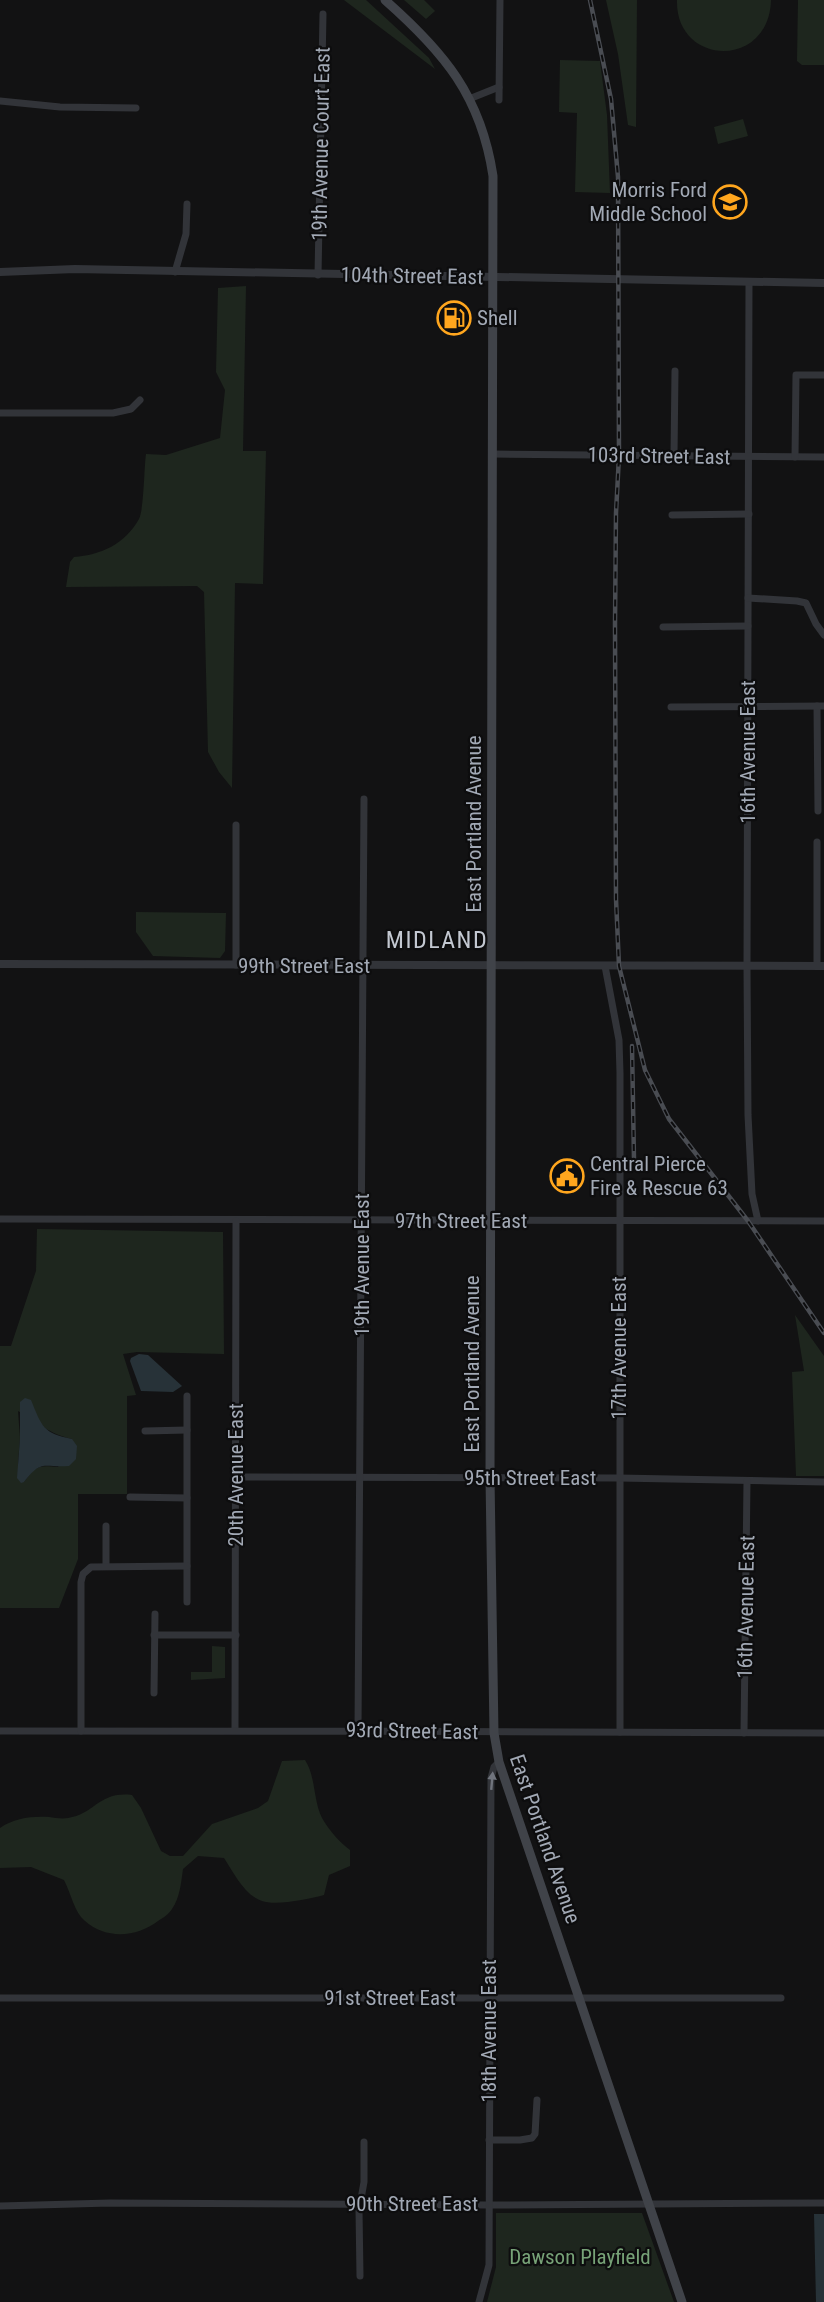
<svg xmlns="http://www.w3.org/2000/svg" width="824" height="2302" font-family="'Roboto Condensed',sans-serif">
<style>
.green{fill:#1e261e;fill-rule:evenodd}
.water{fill:#273238}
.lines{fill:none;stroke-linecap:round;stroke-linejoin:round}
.minor{stroke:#323439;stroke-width:7}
.tertiary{stroke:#323439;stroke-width:8}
.secondary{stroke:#404349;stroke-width:9}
.rail-casing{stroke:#494c52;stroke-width:4.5}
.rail{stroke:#0d0d0e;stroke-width:2;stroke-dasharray:7;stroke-linecap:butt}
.oneway{fill:#70747d}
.labels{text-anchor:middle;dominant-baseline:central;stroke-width:4.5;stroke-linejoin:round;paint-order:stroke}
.street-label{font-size:21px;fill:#a2a9b5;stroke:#0d0d0e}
.poi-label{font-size:21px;fill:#a2a9b5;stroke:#0d0d0e;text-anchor:start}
.park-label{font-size:21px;fill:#77a277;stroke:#0d0d0e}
.quarter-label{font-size:24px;letter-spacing:1.5px;fill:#c3c8d1;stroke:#0d0d0e}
</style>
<rect width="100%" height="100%" fill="#121213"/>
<g class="green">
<polygon points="344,0 366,0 429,58 435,69"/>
<polygon points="404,0 424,0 435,11 426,19"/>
<polygon points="606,0 637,0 636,127 628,125 618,54"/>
<path d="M677,0H771C769,70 675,66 677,0Z"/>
<polygon points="798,0 824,0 824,65 802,65 797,61"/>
<polygon points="560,60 600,61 607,115 610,193 575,192 577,113 559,112"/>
<polygon points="743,119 748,136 718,144 714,127"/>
<path d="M246,286L243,451H266L263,584L235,583L232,788L219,772L208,752L204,592L197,586L66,587L70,562L74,557C101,555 125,544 139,519C144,509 144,468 146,454L166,455L220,438L225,390L216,372L218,288Z"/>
<polygon points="136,912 226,913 225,951 220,958 153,956 136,932"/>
<path d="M37,1229L223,1232L224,1354L137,1352L123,1354L136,1395L127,1396V1494H78V1559L59,1608H0V1346H11L36,1271ZM18,1411C39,1423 49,1434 72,1439L58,1467C37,1465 36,1466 24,1482L18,1463L20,1438Z"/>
<polygon points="795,1315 824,1356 824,1476 796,1476 792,1372 804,1371"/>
<polygon points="212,1646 225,1647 225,1678 191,1680 191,1672 212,1672"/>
<path d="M305,1760C316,1777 313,1800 322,1818C329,1830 339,1842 350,1850V1866L329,1875L324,1895C309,1899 276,1906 262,1901C244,1895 234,1873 224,1858L198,1856L183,1869C181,1883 180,1897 172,1909C169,1914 163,1918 158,1921C137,1937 107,1940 85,1921C74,1912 71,1893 64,1880L31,1867L0,1868V1828C14,1818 32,1816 49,1817C55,1818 62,1819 68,1818C95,1814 99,1791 132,1795L141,1808L161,1851L170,1856H183L212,1824L258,1808L268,1801L282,1761Z"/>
<polygon points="496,2213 642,2213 674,2302 487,2302 496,2267"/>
</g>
<g class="water">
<polygon points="139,1354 148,1355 182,1386 173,1392 141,1391 130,1361 131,1358"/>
<path d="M25,1398L31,1400C42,1427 43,1433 72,1439L77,1446L76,1459L69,1466C43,1468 42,1459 24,1482L21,1483L17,1478L20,1438V1402Z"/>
<polygon points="814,2214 824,2214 824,2302 816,2302"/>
</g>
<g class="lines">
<g class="minor">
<polyline points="469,99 499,87"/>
<polyline points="499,100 500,0"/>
<polyline points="0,101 60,107 136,108"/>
<polyline points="175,272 186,234 187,204"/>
<polyline points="318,275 323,14"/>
<polyline points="749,282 747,966 748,1115 752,1194 758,1221"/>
<polyline points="0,413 113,413 131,409 140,400"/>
<polyline points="493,454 824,457"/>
<polyline points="674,456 675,371"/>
<polyline points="795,457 796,375 824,375"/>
<polyline points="672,515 749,514"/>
<polyline points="748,598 797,601 806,603 816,624 824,635"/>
<polyline points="663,627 748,626"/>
<polyline points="817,706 818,811"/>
<polyline points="671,707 824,706"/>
<polyline points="236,825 236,965"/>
<polyline points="605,966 619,1040 620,1073 620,1732"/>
<polyline points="817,966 817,842"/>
<polyline points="0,1219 824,1221"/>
<polyline points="145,1431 187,1430"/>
<polyline points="237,1477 619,1478 824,1482"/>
<polyline points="130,1497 187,1498"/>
<polyline points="106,1526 106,1566"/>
<polyline points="187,1602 187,1396"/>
<polyline points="154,1635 236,1635"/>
<polyline points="154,1693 155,1614"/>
<polyline points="235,1730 236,1221"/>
<polyline points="358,1730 364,799"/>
<path d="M0,1731C275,1730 549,1732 824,1733"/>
<polyline points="81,1731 81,1582 83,1574 91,1567 187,1566"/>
<polyline points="744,1733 747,1481"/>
<polyline points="0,1998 781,1998"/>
<polyline points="489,2140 520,2140 532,2138 535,2134 537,2100"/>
<polyline points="0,2206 110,2203 490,2205 824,2203"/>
<polyline points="360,2276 359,2210 364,2182 364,2142"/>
<polyline points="479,2302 489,2265 491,1778 494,1767 499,1762"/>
</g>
<g class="tertiary">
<polyline points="0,272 75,269 824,283"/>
<polyline points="0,964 824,966"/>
</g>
<path class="secondary" d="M385,0C444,52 481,96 493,176L490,1478L494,1733L499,1762L682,2302"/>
<defs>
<g id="rail">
<polyline points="590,0 611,99 618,177 619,456 616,513 615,624 616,899 619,966 645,1070 669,1119 748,1221 824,1333"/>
<polyline points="632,1046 634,1160"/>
</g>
</defs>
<use href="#rail" class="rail-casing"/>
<use href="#rail" class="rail"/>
</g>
<defs><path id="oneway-solid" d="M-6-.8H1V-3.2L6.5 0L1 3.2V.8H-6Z" transform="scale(1.5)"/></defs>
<use class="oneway" href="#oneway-solid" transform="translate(492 1781) rotate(-85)"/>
<defs>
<symbol id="school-ring" viewBox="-11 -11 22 22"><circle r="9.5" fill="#0d0d0e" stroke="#ffa61e" stroke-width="1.5"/><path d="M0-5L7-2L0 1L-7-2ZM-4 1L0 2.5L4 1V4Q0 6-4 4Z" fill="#ffa61e"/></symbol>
<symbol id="fuel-ring" viewBox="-11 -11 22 22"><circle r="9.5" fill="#0d0d0e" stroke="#ffa61e" stroke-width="1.5"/><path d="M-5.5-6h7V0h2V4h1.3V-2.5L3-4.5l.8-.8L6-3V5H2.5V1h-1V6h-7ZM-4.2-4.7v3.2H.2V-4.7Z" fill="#ffa61e"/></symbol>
<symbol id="civic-ring" viewBox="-11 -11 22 22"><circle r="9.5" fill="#0d0d0e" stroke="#ffa61e" stroke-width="1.5"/><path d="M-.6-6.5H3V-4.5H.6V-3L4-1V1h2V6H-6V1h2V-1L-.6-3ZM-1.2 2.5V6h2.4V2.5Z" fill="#ffa61e"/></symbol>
</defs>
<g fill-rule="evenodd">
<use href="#school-ring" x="711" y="183" width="38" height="38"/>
<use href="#fuel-ring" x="435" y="299" width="38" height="38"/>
<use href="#civic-ring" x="548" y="1157" width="38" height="38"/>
</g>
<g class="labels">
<g class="street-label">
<text transform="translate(321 144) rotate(-89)">19th Avenue Court East</text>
<text transform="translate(412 276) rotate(1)">104th Street East</text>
<text transform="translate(659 456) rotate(1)">103rd Street East</text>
<text transform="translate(748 752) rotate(-90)">16th Avenue East</text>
<text transform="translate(474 824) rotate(-90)">East Portland Avenue</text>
<text x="304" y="966">99th Street East</text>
<text x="461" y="1221">97th Street East</text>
<text transform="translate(362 1265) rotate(-90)">19th Avenue East</text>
<text transform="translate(619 1348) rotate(-90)">17th Avenue East</text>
<text transform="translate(472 1364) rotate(-90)">East Portland Avenue</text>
<text transform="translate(236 1475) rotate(-90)">20th Avenue East</text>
<text x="530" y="1478">95th Street East</text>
<text transform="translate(746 1607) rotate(-89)">16th Avenue East</text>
<text transform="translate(412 1731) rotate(1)">93rd Street East</text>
<text transform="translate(545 1839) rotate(71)">East Portland Avenue</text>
<text x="390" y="1998">91st Street East</text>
<text transform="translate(489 2031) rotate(-90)">18th Avenue East</text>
<text x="412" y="2204">90th Street East</text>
</g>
<g class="poi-label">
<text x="707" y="190" text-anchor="end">Morris Ford<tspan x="707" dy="24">Middle School</tspan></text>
<text x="477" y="318">Shell</text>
<text x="590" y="1164">Central Pierce<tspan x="590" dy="24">Fire &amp; Rescue 63</tspan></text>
</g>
<g class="park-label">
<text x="580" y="2257">Dawson Playfield</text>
</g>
<g class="quarter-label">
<text x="437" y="940">MIDLAND</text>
</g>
</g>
</svg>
